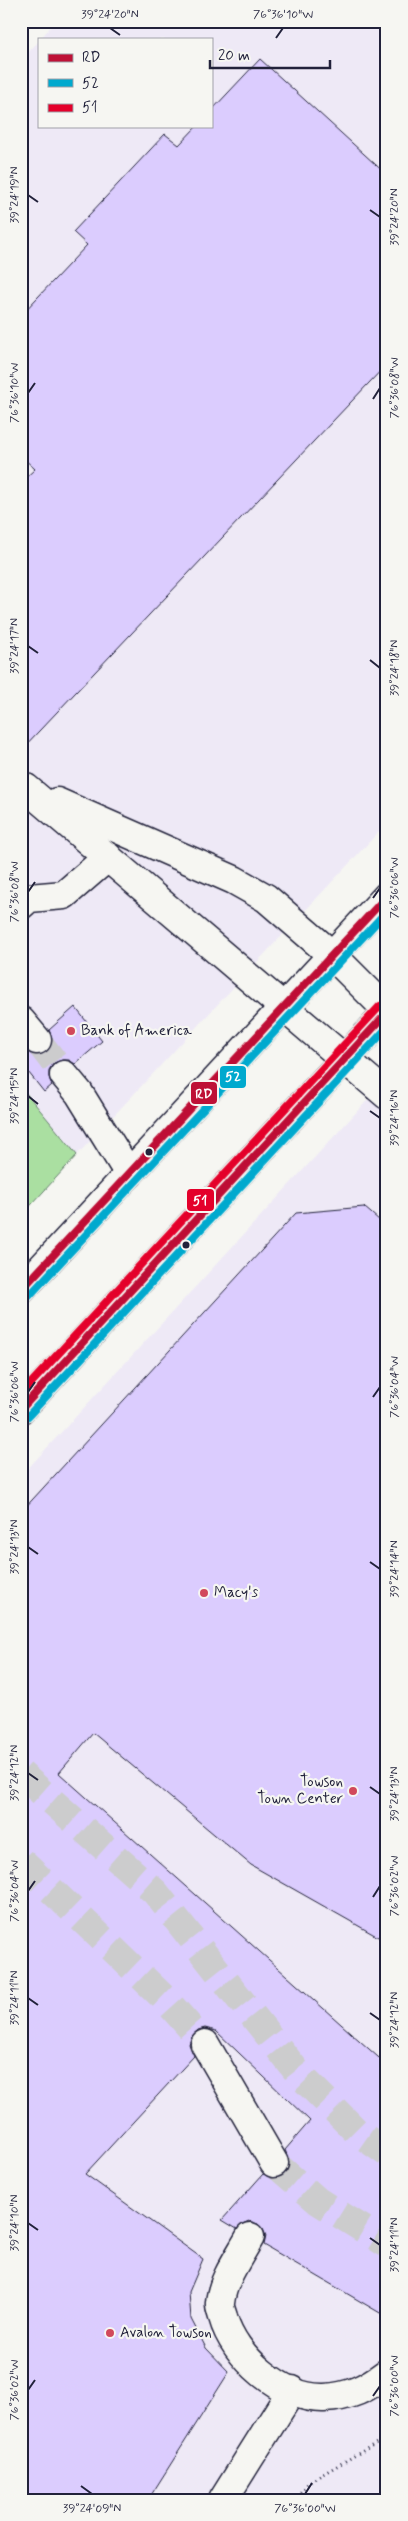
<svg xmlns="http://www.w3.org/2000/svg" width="408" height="2521" font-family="Mynerve,sans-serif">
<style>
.built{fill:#eee9f6}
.green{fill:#aadfa1;stroke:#66806e}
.building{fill:#dbccfe;stroke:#22223b}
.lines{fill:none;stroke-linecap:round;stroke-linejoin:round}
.minor-tunnel{stroke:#cccccd;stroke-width:28;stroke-dasharray:28 14;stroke-linecap:butt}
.minor-casing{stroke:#22223b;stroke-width:31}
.major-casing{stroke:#22223b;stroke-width:31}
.path{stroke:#22223b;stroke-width:3;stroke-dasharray:1 4;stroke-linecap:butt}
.minor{stroke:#f6f6f2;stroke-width:28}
.major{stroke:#f6f6f2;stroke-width:28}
.bus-1-casing{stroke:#f6f6f2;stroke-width:11}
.bus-2-casing{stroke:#f6f6f2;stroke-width:11}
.bus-3-casing{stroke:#f6f6f2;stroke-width:11}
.bus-1{stroke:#be1136;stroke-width:8}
.bus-2{stroke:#00a9ce;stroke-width:8}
.bus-3{stroke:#e4002b;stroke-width:8}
.ticks{fill:none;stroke:#22223b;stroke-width:2}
.poi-dot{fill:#d1495b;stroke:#f6f6f2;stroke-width:2}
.bus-dot{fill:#22223b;stroke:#f6f6f2;stroke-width:2}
.labels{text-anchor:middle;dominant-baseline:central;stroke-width:4.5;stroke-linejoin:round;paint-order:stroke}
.poi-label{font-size:15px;fill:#22223b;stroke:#f6f6f2;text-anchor:start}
.line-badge{stroke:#f6f6f2;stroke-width:2}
.badge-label{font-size:14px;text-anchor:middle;font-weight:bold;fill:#fff}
.neatline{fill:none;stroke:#22223b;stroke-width:2}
.ticks-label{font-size:12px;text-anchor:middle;fill:#22223b}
</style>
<rect width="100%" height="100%" fill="#f6f6f2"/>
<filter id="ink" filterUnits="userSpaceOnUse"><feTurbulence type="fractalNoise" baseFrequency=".02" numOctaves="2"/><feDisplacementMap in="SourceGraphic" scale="10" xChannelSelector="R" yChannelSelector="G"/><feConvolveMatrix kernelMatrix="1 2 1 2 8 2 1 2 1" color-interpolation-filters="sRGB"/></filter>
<g filter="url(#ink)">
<g class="built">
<polygon points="56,21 387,21 387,823 77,1155 21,1087 21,60 39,41 39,126 211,126 211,39 40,39"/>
<polygon points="387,1079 387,2500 148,2500 229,2372 206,2348 191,2319 189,2292 203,2259 85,2174 21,2245 21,1476"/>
</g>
<polygon class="green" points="21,1087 77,1155 21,1216"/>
<g class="building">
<polygon points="260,59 387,175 387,364 21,750 21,482 35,469 21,456 21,315 87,245 73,232 165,134 179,145 197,126 211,126 211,111"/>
<polygon points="75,1007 102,1041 75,1064 69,1060 62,1060 54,1063 49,1070 49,1077 52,1085 44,1092 21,1063 21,1054 25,1050 32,1055 39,1055 47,1052 52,1045 52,1038 49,1030"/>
<polygon points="364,1207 387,1227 387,1942 251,1865 93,1733 59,1773 387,2065 387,2317 264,2245 266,2236 263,2229 258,2224 249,2221 242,2224 237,2229 222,2220 263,2174 275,2179 281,2177 287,2171 290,2162 285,2150 310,2121 216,2031 205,2028 198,2030 192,2036 189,2044 194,2056 85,2174 203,2259 189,2292 191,2319 206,2348 229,2372 148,2500 21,2500 21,1512 296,1213"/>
</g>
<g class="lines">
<g class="minor-tunnel">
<polyline points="37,1040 64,1075"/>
<polyline points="21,1774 155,1892 299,2074 357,2132 387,2153"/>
<polyline points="21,1861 164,1998 205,2044"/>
<polyline points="274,2163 318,2201 387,2244"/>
</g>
<defs>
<g id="minor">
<polyline points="26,788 387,1095"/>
<polyline points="57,802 234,880 266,898 332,955 387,1010"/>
<polyline points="21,905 29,898 64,895 108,857"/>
<polyline points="21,1021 37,1040"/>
<polyline points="64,1075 79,1093 129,1174"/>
<polyline points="205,2044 274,2163"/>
<path d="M250,2237C239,2257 222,2280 220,2303C219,2307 222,2313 223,2317C234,2357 282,2399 324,2398C350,2397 367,2388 387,2373"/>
<polyline points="223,2500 292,2390"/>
</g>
<g id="major">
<polyline points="21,1290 387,896"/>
<polyline points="21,1409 387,1013"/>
</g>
</defs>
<use href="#minor" class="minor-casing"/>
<use href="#major" class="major-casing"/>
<polyline class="path" points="294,2500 309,2482 387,2437"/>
<use href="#minor" class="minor"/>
<use href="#major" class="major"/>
<defs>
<g id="bus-1">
<polyline points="21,1290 387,896"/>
<polyline points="21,1409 387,1013"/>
</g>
<g id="bus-2">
<polyline points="28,1297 387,911"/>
<polyline points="28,1416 387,1028"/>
</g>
<polyline id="bus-3" points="21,1394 380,1006"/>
</defs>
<use href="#bus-1" class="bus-1-casing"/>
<use href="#bus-2" class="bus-2-casing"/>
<use href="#bus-3" class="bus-3-casing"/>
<use href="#bus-1" class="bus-1"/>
<use href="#bus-2" class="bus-2"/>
<use href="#bus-3" class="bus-3"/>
</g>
</g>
<path class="ticks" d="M110,28L120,35M276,38L283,28M28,195L38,202M370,210L380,217M28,393L35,383M373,399L380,388M28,646L38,653M370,660L380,668M28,892L35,882M373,898L380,888M28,1096L38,1104M370,1111L380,1118M28,1392L35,1382M373,1397L380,1387M28,1547L38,1554M370,1562L380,1569M28,1773L38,1780M370,1787L380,1794M28,1891L35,1881M373,1897L380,1886M28,1998L38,2005M370,2013L380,2020M28,2223L38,2230M370,2238L380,2245M28,2390L35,2380M373,2396L380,2386M81,2486L92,2494M305,2494L312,2483"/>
<g class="poi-dot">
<circle cx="71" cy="1031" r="5"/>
<circle cx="204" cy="1593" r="5"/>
<circle cx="353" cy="1791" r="5"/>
<circle cx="110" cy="2333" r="5"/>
</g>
<g class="bus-dot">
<circle cx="149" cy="1152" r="4.5"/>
<circle cx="186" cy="1245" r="4.5"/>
</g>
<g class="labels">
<g class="poi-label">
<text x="81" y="1031">Bank of America</text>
<text x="214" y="1593">Macy's</text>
<text x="343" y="1782" text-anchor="end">Towson<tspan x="343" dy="17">Town Center</tspan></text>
<text x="120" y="2333">Avalon Towson</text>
</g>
</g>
<g class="line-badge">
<rect x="219" y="1065" width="28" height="24" rx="5" fill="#00a9ce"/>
<rect x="190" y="1081" width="28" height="24" rx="5" fill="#be1136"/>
<rect x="186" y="1188" width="29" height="24" rx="5" fill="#e4002b"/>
</g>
<g class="badge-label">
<text x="233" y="1081">52</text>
<text x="204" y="1098">RD</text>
<text x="200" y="1205">51</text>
</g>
<rect width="408" height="2521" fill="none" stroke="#f6f6f2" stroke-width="55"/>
<rect x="38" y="38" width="175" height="90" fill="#f6f6f2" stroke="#a1a1a9"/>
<rect x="48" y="54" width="25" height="8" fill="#be1136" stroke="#a1a1a9"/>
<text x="82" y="62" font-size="15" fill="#22223b">RD</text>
<rect x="48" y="79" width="25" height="8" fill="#00a9ce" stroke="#a1a1a9"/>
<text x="82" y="88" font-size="15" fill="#22223b">52</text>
<rect x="48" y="104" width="25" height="8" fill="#e4002b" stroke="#a1a1a9"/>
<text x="82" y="112" font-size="15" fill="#22223b">51</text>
<path d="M210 60v8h120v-8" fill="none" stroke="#22223b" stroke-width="2.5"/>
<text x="218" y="60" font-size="15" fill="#22223b" stroke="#f6f6f2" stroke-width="4" paint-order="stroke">20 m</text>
<rect x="28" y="28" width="352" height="2466" class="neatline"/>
<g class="ticks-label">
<text x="110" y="18">39°24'20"N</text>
<text x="283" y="18">76°36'10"W</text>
<text transform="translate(14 195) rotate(-90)" y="4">39°24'19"N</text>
<text transform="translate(394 217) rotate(-90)" y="4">39°24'20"N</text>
<text transform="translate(394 388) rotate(-90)" y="4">76°36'08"W</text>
<text transform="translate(14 393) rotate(-90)" y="4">76°36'10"W</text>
<text transform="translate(14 646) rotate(-90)" y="4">39°24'17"N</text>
<text transform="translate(394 668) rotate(-90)" y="4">39°24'18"N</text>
<text transform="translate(394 888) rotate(-90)" y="4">76°36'06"W</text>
<text transform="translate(14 892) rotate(-90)" y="4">76°36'08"W</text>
<text transform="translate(14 1096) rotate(-90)" y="4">39°24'15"N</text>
<text transform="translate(394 1118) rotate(-90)" y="4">39°24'16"N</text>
<text transform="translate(394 1387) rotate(-90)" y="4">76°36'04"W</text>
<text transform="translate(14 1392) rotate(-90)" y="4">76°36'06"W</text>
<text transform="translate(14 1547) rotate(-90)" y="4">39°24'13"N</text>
<text transform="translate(394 1569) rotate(-90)" y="4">39°24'14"N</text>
<text transform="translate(14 1773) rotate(-90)" y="4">39°24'12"N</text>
<text transform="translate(394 1794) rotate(-90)" y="4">39°24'13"N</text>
<text transform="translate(394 1886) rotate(-90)" y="4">76°36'02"W</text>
<text transform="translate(14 1891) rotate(-90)" y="4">76°36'04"W</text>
<text transform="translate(14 1998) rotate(-90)" y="4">39°24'11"N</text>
<text transform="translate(394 2020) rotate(-90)" y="4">39°24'12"N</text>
<text transform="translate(14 2223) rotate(-90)" y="4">39°24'10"N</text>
<text transform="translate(394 2245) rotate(-90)" y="4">39°24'11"N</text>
<text transform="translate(394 2386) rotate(-90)" y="4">76°36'00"W</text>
<text transform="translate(14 2390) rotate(-90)" y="4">76°36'02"W</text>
<text x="92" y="2512">39°24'09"N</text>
<text x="305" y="2512">76°36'00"W</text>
</g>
</svg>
